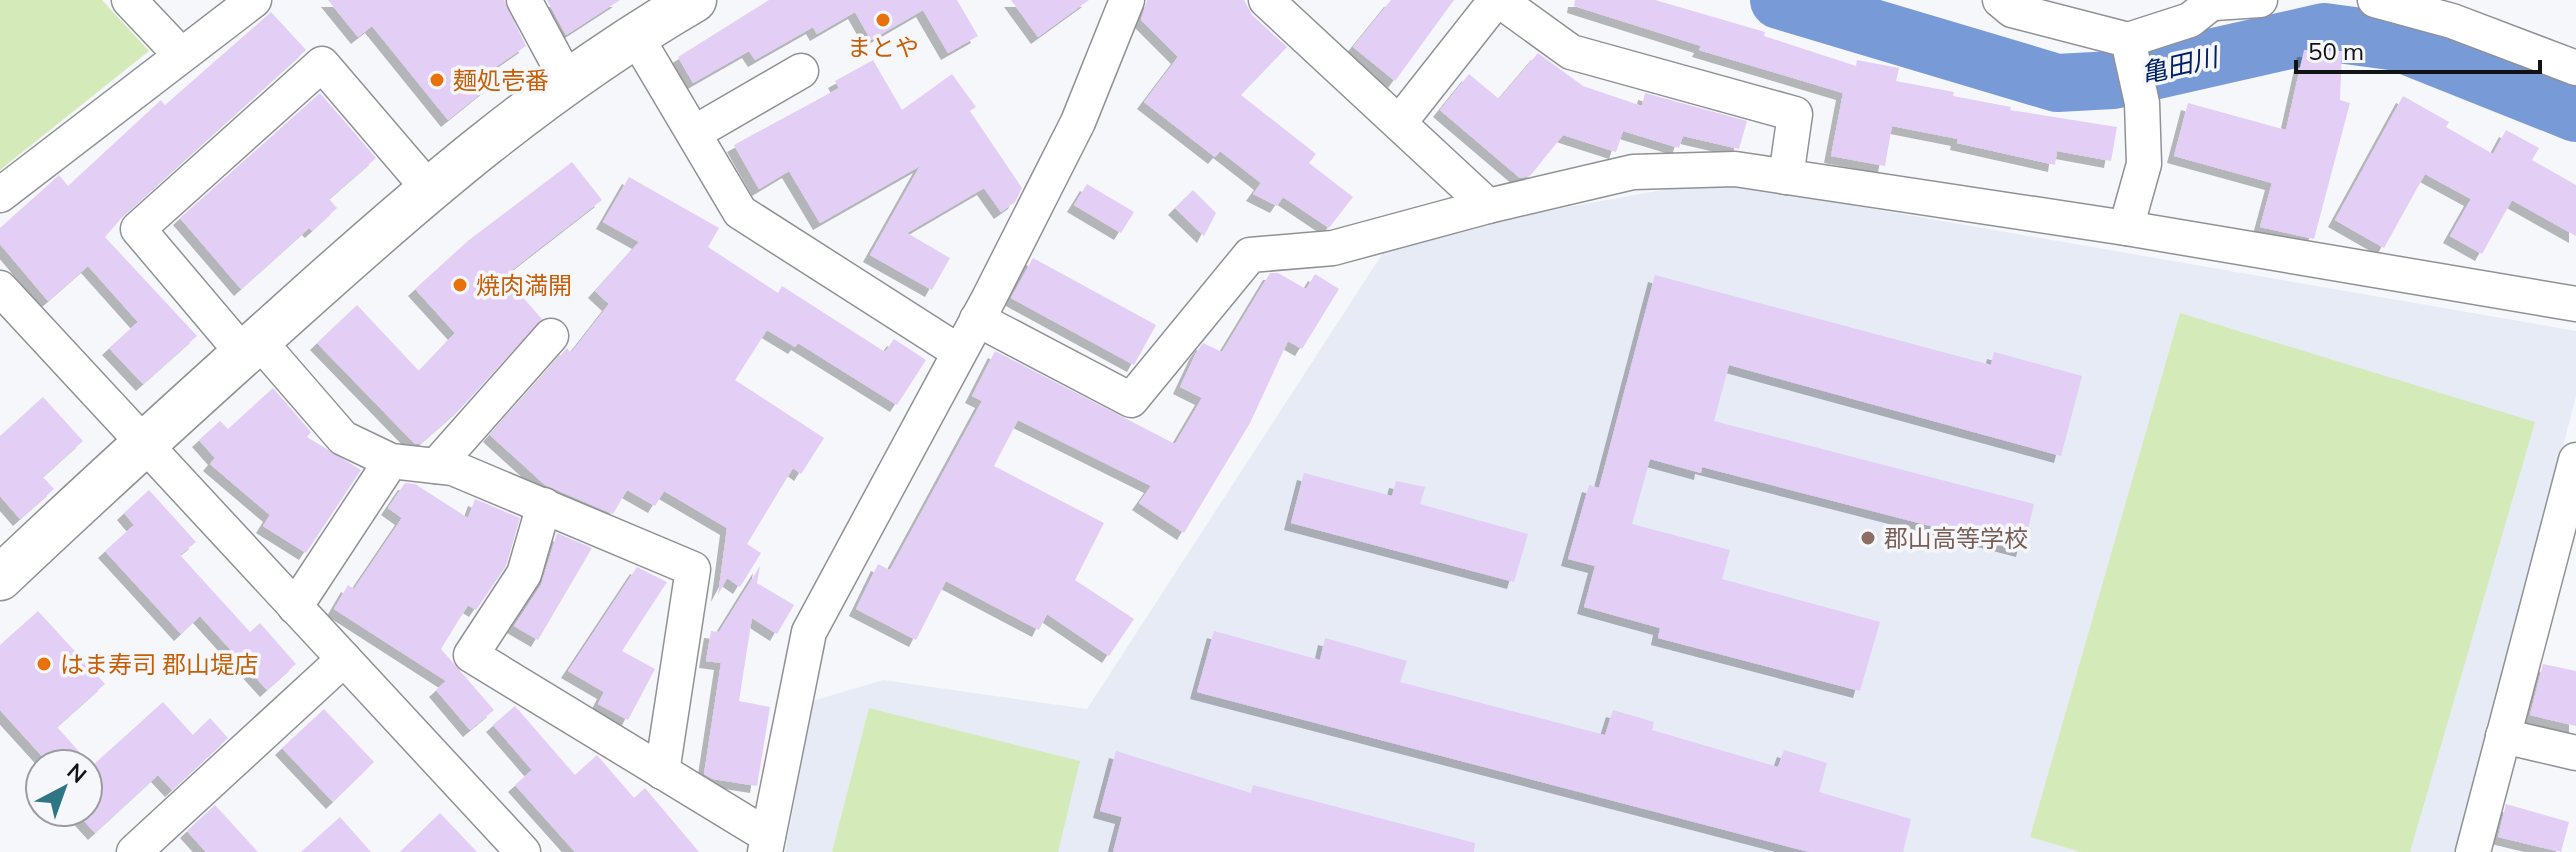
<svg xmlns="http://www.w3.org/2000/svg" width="2576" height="852" font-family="Mulish,'Noto Sans JP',sans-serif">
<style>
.built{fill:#e6ebf5}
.green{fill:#d4ebb9}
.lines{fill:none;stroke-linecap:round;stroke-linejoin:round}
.river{stroke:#789bd8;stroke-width:58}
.building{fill:#e3cef6;filter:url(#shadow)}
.street-casing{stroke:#909195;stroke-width:37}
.secondary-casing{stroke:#909195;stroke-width:47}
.street{stroke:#fff;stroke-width:34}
.secondary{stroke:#fff;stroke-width:44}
.food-dot{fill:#e8710a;stroke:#f6f7fb;stroke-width:3}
.education-dot{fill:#8d6e63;stroke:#f6f7fb;stroke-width:3}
.labels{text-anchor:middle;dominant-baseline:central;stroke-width:7;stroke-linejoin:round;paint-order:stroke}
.food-label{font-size:24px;fill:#c56008;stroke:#f6f7fb;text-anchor:start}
.education-label{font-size:24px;fill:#785e54;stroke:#f6f7fb;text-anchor:start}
.water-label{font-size:26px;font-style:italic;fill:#002167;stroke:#f6f7fb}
</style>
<defs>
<filter id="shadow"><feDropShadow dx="-7" dy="7" stdDeviation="0" flood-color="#0004"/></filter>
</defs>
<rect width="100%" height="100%" fill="#f6f7fb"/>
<polygon class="built" points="1712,181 2576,331 2576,396 2457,852 785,852 813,701 883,680 1087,709 1392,239"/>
<g class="green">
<polygon points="0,0 102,0 149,51 0,170"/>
<polygon points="2180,313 2535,422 2410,852 2081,852 2030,837"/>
<polygon points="869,708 1080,761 1058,852 832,852"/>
</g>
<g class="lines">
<polyline class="river" points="1779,0 2057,83 2113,80 2324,32 2398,42 2576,113"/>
</g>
<g class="building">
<polygon points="328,0 504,0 526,46 487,73 495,82 448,120 372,26 358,37"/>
<polygon points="547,0 620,0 566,35"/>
<polygon points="769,0 957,0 978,36 948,53 923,10 871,40 855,12 817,34 813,27 755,60 749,51 693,83 678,57"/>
<polygon points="1011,0 1089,0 1038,37"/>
<polygon points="1147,0 1244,0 1252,15 1287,47 1241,95 1316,154 1309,163 1353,197 1329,228 1283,197 1277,206 1253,194 1261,183 1220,151 1215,157 1144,102 1178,57 1141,20"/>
<polygon points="1391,0 1454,0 1395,81 1353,47"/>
<polygon points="1575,0 1655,0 1765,32 1764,36 1856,66 1857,60 1899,68 1896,81 1954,92 1953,96 2011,107 2010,110 2117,127 2111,161 2057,151 2055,165 1957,143 1958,139 1892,126 1885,166 1831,156 1843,93 1699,50 1701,46 1574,6"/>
<polygon points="271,12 306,50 125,214 105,237 197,336 143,384 109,348 138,322 88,266 48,301 0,244 0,228 59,175 68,186 161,100 165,105"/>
<polygon points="2304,50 2342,51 2340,100 2350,103 2314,239 2260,227 2272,183 2174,156 2188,103 2286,130"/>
<polygon points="1538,53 1583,86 1642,106 1645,93 1747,121 1739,149 1683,136 1679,148 1623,131 1616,152 1563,135 1530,176 1520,178 1440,110 1469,74 1499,99"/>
<polygon points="873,60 902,110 952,74 976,107 970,111 1022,188 1015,202 1001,212 984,188 907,233 950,258 932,290 870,255 920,166 820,223 789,171 759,189 734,145 839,88 835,81"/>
<polygon points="320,93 376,158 329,199 337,208 312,231 309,228 241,289 180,218"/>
<polygon points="2403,96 2449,122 2446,127 2493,154 2506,130 2539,148 2532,160 2576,185 2576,236 2512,200 2482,254 2450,236 2471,199 2425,174 2384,248 2335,220"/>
<polygon points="572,162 602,200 504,276 542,319 461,408 420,444 414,443 317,343 357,305 419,371 455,333 415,289 469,240"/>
<polygon points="629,177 719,228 708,247 778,293 782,286 885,352 894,339 926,360 897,405 798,343 795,347 767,330 735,380 824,438 801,474 793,468 747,544 761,553 740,587 727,578 718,595 727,528 664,491 655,506 627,490 613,514 545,485 490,435 567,348 571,353 609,304 595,291 639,242 603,222"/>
<polygon points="1087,184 1134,212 1121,233 1074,205"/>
<polygon points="1193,190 1216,213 1204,236 1175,208"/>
<polygon points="1033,258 1156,325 1134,365 1011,298"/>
<polygon points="1270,273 1278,273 1306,289 1315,274 1339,289 1302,349 1288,341 1250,423 1184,533 1139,503 1151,486 1018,420 994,466 1104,523 1075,580 1134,619 1109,656 1047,614 1039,630 946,581 916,640 856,609 878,564 890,570 938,482 982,401 972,396 995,351 1175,444 1202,398 1180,387 1196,353 1203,343 1222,352"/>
<polygon points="1655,275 1991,365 1994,352 2082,376 2061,456 1729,365 1714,421 2034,504 2023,550 1702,467 1701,473 1650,459 1632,524 1730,550 1722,579 1880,622 1860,691 1658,638 1660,628 1584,607 1595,566 1568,559 1589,485 1599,488"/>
<polygon points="273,388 311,432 307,437 361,470 306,553 263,526 270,515 210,464 215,458 199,440 220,421 228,429"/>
<polygon points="43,397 83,441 43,477 54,489 20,519 0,496 0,436"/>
<polygon points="1304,473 1392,496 1396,481 1425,487 1420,504 1528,534 1514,582 1291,523"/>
<polygon points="405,483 415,484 468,518 475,499 520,518 506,566 476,610 468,605 441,649 494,710 470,730 436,690 446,681 334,609 348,585 354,589 402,518 388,508"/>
<polygon points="149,490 196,542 180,555 250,632 260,623 296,664 267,690 200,616 181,634 105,551 134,525 124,513"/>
<polygon points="557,533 592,548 538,640 514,626 541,585"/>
<polygon points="760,566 757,583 794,605 777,634 752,618 739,701 770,707 757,786 713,779 704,774 721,663 706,661 711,631 719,632"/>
<polygon points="637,567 667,582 622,651 655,669 628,720 598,704 604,692 568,671"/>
<polygon points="38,611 105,684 57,727 92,766 163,702 193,735 210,718 228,738 172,790 158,775 95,833 76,812 88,812 88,764 49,764 0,710 0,645"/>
<polygon points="1214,631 1320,660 1325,638 1407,661 1400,682 1605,735 1613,710 1654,722 1652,730 1778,767 1784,750 1827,763 1819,792 1911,819 1903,852 1809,852 1197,692"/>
<polygon points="2543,664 2576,671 2576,726 2530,715"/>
<polygon points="515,706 575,775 597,755 634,798 645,788 699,852 575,852 515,785 532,770 493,725"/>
<polygon points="324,709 374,762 333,802 282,748"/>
<polygon points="1116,751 1251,793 1253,785 1475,843 1474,852 1113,852 1122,817 1100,811"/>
<polygon points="2506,804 2569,822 2561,852 2498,837"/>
<polygon points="215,805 258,852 206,852 187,831"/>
<polygon points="440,813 477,852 400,852"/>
<polygon points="340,817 371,852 301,852"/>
</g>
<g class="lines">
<defs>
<g id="street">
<polyline points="129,0 181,55"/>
<polyline points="524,0 567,80"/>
<polyline points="1266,0 1488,206 1633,172 1735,169 2126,228 2576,304"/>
<polyline points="1499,0 1571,52 1795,114 1786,177"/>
<polyline points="2000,0 2012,10 2128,40 2190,20 2215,0"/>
<polyline points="2375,0 2452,21 2576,68"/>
<polyline points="2214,3 2260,0"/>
<polyline points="635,35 740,212 959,352"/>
<polyline points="1399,123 1496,0"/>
<polyline points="694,133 801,71"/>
<polyline points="0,195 254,0"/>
<polyline points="2126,228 2144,164 2142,103 2128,40"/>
<polyline points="0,288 523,852"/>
<polyline points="977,319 1131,400 1250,255 1333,248 1488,206"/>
<polyline points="258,340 343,438 391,461 453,468 693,569 662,772"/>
<polyline points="243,353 138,229 322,64 429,189"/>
<polyline points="436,466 551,336"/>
<polyline points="544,505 524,574 471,655 768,836"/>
<polyline points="295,607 391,461"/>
<polyline points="2503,736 2576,753"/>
<polyline points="134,852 344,659"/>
<polyline points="765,852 809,632 989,298 1078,122 1127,0"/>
<polyline points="2473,852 2576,460"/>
</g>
<path id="secondary" d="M0,578C96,487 193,399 291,311C421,194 543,88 694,0"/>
</defs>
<use href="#street" class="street-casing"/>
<use href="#secondary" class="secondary-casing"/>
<use href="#street" class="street"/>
<use href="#secondary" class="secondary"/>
</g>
<g class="food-dot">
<circle cx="883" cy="20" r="8"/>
<circle cx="437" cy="80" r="8"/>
<circle cx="460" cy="285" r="8"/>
<circle cx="44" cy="664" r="8"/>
</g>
<circle class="education-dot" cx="1868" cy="538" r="8"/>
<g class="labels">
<g class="food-label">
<text x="883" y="47" text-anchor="middle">まとや</text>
<text x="453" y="80">麺処壱番</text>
<text x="476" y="285">焼肉満開</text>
<text x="60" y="664">はま寿司 郡山堤店</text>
</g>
<g class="education-label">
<text x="1884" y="538">郡山高等学校</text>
</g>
<g class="water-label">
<text transform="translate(2179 65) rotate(-13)">亀田川</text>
</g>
</g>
<g transform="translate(64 788) rotate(41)"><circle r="38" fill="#f6f7fb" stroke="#9b9c9f" stroke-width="2"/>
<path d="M0-6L14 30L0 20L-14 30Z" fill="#307583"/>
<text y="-12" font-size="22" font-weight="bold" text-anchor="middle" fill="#121314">N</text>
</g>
<path d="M2296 60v12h244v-12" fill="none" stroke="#121314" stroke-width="4"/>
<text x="2308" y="60" font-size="24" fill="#121314" stroke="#f6f7fb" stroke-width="6" paint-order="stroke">50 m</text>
</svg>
